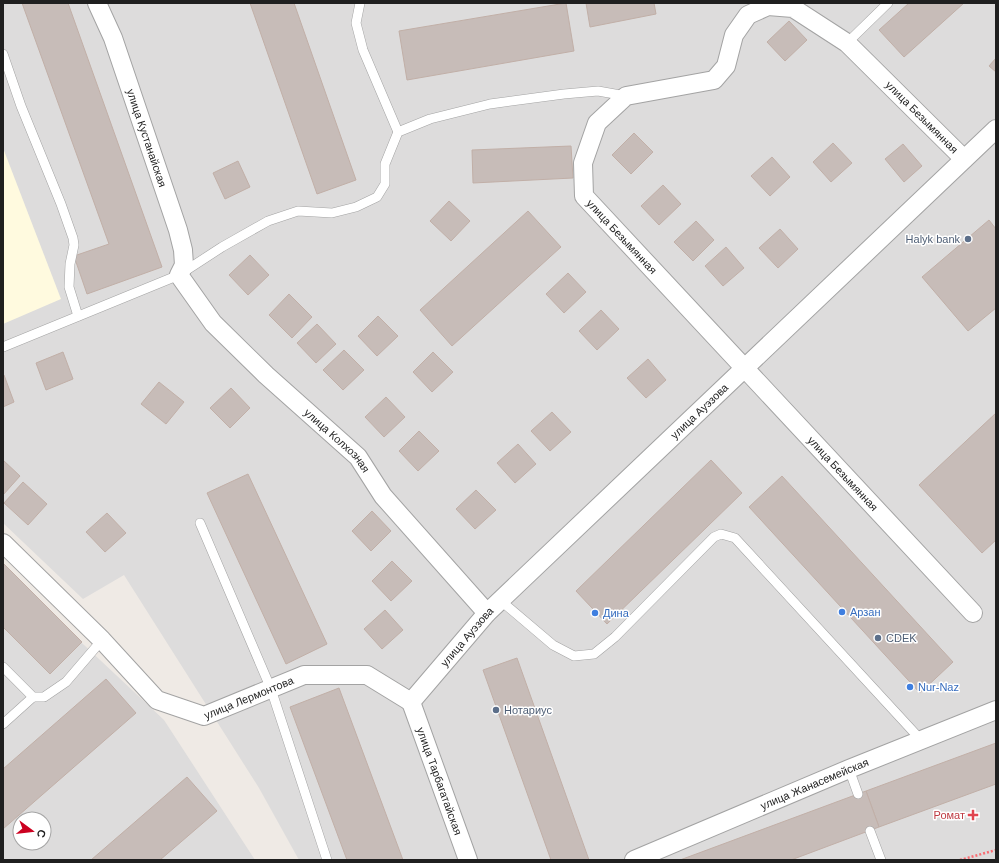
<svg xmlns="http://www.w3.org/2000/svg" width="999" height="863" font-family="Arial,sans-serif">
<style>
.residential{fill:#dddcdc;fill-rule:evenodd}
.education{fill:#fffadf}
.building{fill:#c7bcb8;stroke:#c1afa7}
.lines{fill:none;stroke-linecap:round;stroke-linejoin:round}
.lane-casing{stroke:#a3a3a3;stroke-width:10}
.street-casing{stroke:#a3a3a3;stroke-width:20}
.path{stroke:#f96d73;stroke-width:2.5;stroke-dasharray:2 2;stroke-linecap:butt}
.lane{stroke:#fff;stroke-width:9}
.street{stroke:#fff;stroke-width:18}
.service-dot{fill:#5c6f8a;stroke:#fff;stroke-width:1.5}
.shop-dot{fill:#3f7fe0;stroke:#fff;stroke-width:1.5}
.health-dot{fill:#e0444e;stroke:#fff;stroke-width:1.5}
.labels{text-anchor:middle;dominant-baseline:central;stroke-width:3;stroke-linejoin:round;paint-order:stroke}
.street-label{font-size:11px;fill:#1f1f1f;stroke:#fff}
.service-label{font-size:11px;fill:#4e5e75;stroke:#fff;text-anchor:start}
.shop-label{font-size:11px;fill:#366cbe;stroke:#fff;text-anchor:start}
.health-label{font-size:11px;fill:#be3a42;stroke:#fff;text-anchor:end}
</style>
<rect width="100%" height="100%" fill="#efeae5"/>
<g class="residential">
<polygon points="3,3 996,3 996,860 299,860 259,788 124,575 83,599 3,523"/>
<path d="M3,569L164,720L255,860H3ZM20,819H44V843H20Z"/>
</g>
<polygon class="education" points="3,148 61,299 3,324"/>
<g class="building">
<polygon points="22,3 68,3 162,267 87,294 74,256 109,244"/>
<polygon points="250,3 294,3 356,180 317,194"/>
<polygon points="566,3 574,51 407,80 399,31"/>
<polygon points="586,3 654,3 656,14 590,27"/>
<polygon points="909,3 964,3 904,57 879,30"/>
<polygon points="789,21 807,40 785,61 767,42"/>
<polygon points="996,58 996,72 989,66"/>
<polygon points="634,133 653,152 631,174 612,155"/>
<polygon points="833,143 852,163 831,182 813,162"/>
<polygon points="903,144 922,166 904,182 885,159"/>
<polygon points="571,146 573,178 473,183 472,150"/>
<polygon points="772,157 790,177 770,196 751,176"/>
<polygon points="238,161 250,187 225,199 213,173"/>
<polygon points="663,185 681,204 659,225 641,206"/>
<polygon points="449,201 470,221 451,241 430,221"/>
<polygon points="528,211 561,247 452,346 420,310"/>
<polygon points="989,220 996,229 996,308 968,331 922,277"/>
<polygon points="696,221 714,240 693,261 674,242"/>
<polygon points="780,229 798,249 778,268 759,248"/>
<polygon points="726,247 744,268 723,286 705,266"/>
<polygon points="250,255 269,275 248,295 229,275"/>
<polygon points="568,273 586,292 564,313 546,294"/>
<polygon points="289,294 312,317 292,338 269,315"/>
<polygon points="601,310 619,329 597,350 579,331"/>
<polygon points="378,316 398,336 377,356 358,336"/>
<polygon points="317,324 336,344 316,363 297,343"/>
<polygon points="344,350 364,370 343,390 323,370"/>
<polygon points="63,352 73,379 46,390 36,363"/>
<polygon points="433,352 453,372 432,392 413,372"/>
<polygon points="648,359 666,380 646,398 627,378"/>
<polygon points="4,375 14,402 3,407 3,376"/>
<polygon points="159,382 184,402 166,424 141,404"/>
<polygon points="231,388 250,408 230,428 210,408"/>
<polygon points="386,397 405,417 384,437 365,417"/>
<polygon points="552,412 571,432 550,451 531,431"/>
<polygon points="996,413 996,540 982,553 919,485"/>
<polygon points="419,431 439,451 418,471 399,451"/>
<polygon points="518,444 536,464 515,483 497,463"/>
<polygon points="3,460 20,476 3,495"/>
<polygon points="711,460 742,493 607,624 576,591"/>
<polygon points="248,474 327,644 286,664 207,493"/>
<polygon points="782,476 953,662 920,693 749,507"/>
<polygon points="23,482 47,504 28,525 4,503"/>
<polygon points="476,490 496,510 475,529 456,509"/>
<polygon points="372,511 391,531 371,551 352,531"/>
<polygon points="107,513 126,533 105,552 86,532"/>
<polygon points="392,561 412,581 391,601 372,581"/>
<polygon points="3,563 82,642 50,674 3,627"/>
<polygon points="385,610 403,630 382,649 364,629"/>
<polygon points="517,658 589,860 551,860 483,670"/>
<polygon points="106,679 136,713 3,829 3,769"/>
<polygon points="339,688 403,860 347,860 290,707"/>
<polygon points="996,743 996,784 879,827 866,791"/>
<polygon points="187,777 217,811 160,860 91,860"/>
<polygon points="866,791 879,827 791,860 680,860"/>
</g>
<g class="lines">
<defs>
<g id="lane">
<polyline points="360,3 356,23 363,50 398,132"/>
<polyline points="847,43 888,3"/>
<polyline points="3,54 21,106 61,204 73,238 74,245 70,264 69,287 78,316"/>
<polyline points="3,347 179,275 222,247 268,221 298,211 332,213 356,207 377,197 385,184 385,164 398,132 430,119 490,104 564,94 598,91 626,96"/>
<polyline points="200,523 271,689 327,860"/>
<polyline points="500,600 553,645 574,656 594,654 615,637 714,537 721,534 735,538 921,740"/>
<polyline points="3,667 33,697 44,697 66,682 102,640"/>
<polyline points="3,724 33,697"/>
<polyline points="849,769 858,794"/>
<polyline points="870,831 881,860"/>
</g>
<g id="street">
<path id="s1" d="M97,3L113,38L178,230L183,250L184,265L179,275L213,323L266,375L358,457L383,496L487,613"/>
<path id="s2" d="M964,159L847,43L793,8L768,6L748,15L734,35L726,66L714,80L626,96L597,123L583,163L584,196L973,613"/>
<path id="s3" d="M3,543L102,640L157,700L204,716L304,675H367L411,702"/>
<path id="s4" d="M411,702L487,613L996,129"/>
<path id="s5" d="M411,702L468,860"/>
<path id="s6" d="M634,860L849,769L996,710"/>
</g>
</defs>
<use href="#lane" class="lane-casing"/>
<use href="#street" class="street-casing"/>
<polyline class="path" points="960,860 996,850"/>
<use href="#lane" class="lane"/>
<use href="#street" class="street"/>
</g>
<g class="service-dot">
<circle cx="968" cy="239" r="4"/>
<circle cx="878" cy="638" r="4"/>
<circle cx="496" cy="710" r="4"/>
</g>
<g class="shop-dot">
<circle cx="842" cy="612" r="4"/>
<circle cx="595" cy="613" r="4"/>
<circle cx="910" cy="687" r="4"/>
</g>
<path class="health-dot" d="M971 809h4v4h4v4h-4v4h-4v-4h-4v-4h4z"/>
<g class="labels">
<g class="street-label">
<text transform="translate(922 117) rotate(45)">улица Безымянная</text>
<text stroke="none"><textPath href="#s1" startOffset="144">улица Кустанайская</textPath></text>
<text stroke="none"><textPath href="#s2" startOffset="611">улица Безымянная</textPath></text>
<text stroke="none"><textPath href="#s4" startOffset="410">улица Ауэзова</textPath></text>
<text stroke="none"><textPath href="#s1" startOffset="518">улица Колхозная</textPath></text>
<text stroke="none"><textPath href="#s2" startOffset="935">улица Безымянная</textPath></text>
<text stroke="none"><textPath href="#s4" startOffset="86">улица Ауэзова</textPath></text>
<text stroke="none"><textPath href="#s3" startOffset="318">улица Лермонтова</textPath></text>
<text stroke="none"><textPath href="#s5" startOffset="84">улица Тарбагатайская</textPath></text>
<text stroke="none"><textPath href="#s6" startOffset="196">улица Жанасемейская</textPath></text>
</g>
<g class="service-label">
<text x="960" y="239" text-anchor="end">Halyk bank</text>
<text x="886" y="638">CDEK</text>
<text x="504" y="710">Нотариус</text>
</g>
<g class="shop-label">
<text x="850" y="612">Арзан</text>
<text x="603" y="613">Дина</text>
<text x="918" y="687">Nur-Naz</text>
</g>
<g class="health-label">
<text x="965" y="815">Ромат</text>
</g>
</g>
<rect width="999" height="863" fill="none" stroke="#1f1f1f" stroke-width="8"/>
<g transform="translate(32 831) rotate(105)"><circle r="19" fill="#ffffff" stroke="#a5a5a5"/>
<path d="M0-3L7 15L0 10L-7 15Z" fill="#cc0120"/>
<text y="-6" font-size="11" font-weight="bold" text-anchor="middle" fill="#1f1f1f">С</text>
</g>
</svg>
